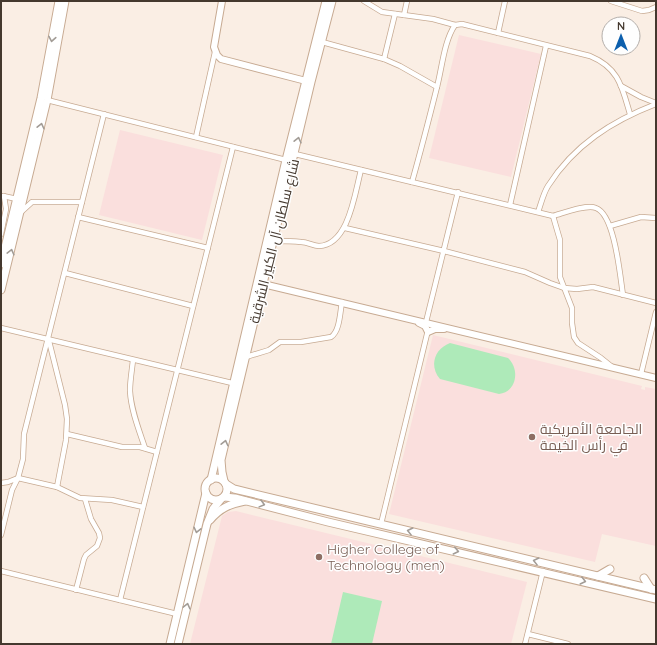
<svg xmlns="http://www.w3.org/2000/svg" width="657" height="645" font-family="Quicksand,Cairo,sans-serif">
<style>
.education{fill:#fadfdd}
.green{fill:#aeeab9}
.lines{fill:none;stroke-linecap:round;stroke-linejoin:round}
.minor-casing{stroke:#c7aa92;stroke-width:6}
.tertiary-casing{stroke:#c7aa92;stroke-width:8}
.secondary-casing{stroke:#c7aa92;stroke-width:9}
.minor{stroke:#fff;stroke-width:4.5}
.tertiary{stroke:#fff;stroke-width:6}
.secondary{stroke:#fff;stroke-width:7}
.oneway{stroke:#a29c96}
.education-dot{fill:#8d6e63;stroke:#fefefe;stroke-width:1.5}
.labels{text-anchor:middle;dominant-baseline:central;stroke-width:3;stroke-linejoin:round;paint-order:stroke}
.street-label{font-size:14px;fill:#44382e;stroke:#fefefe}
.education-label{font-size:14px;fill:#785e54;stroke:#fefefe;text-anchor:start}
</style>
<rect width="100%" height="100%" fill="#faeee4"/>
<g class="education">
<polygon points="459,35 541,54 511,177 429,158"/>
<polygon points="120,130 223,155 202,240 99,215"/>
<polygon points="433,335 642,386 641,389 645,390 645,387 656,389 656,546 602,534 595,562 389,514"/>
<polygon points="236,511 527,582 511,644 190,644 222,516 228,512"/>
</g>
<g class="green">
<path d="M450,343L508,358C520,369 517,392 499,394L440,379C429,366 434,349 450,343Z"/>
<polygon points="343,592 382,601 372,644 331,644"/>
</g>
<g class="lines">
<defs>
<g id="minor">
<path d="M364,1L382,12L433,19L455,25L462,24L590,56C619,68 622,87 630,114"/>
<polyline points="611,1 642,11 649,10 656,7"/>
<polyline points="404,15 407,1"/>
<polyline points="498,33 505,1"/>
<polyline points="322,42 384,59 400,66 437,87"/>
<polyline points="384,59 395,14"/>
<polyline points="621,86 641,97 656,103"/>
<polyline points="47,100 286,160"/>
<polyline points="196,137 215,52"/>
<path d="M295,154L553,216C564,213 586,204 596,208C615,215 620,276 623,295"/>
<path d="M412,182C421,150 429,119 437,87C442,68 444,41 455,25"/>
<polyline points="3,196 17,199"/>
<polyline points="510,205 546,46"/>
<polyline points="21,212 32,202 82,202"/>
<path d="M538,212C541,204 543,194 548,186C574,145 612,121 656,104"/>
<polyline points="553,216 560,240 560,277 572,308 572,323 574,337 578,343 601,358 611,366"/>
<polyline points="78,217 208,248"/>
<polyline points="610,226 641,217 656,218"/>
<polyline points="345,228 444,251 525,272 550,283 564,288 577,289 593,287 656,303"/>
<polyline points="1,234 6,209 4,196"/>
<path d="M274,241C283,241 292,241 301,242C308,242 313,246 319,246C349,245 355,192 361,170"/>
<polyline points="65,273 193,306"/>
<polyline points="426,322 458,192"/>
<polyline points="1,328 232,383"/>
<polyline points="49,341 65,405 67,419 66,440 57,487"/>
<path d="M246,357L269,350L280,342H301L331,337C340,331 340,312 342,302"/>
<path d="M133,360C132,370 130,380 130,391C131,410 139,430 145,448"/>
<polyline points="641,374 656,312"/>
<polyline points="67,434 122,447 140,447 157,452"/>
<polyline points="1,483 8,482 18,478 57,487 80,498 112,500 143,507"/>
<polyline points="381,524 428,330"/>
<polyline points="1,535 12,490 18,478 23,459 24,434 104,114"/>
<polyline points="1,571 177,614"/>
<polyline points="76,590 84,559 86,555 97,546 100,538 99,533 91,519 85,499"/>
<polyline points="120,600 233,147"/>
<polyline points="528,634 568,644"/>
<polyline points="525,644 543,571"/>
</g>
<g id="tertiary">
<polyline points="222,1 214,47 217,55 221,59 306,81"/>
<polyline points="263,284 656,378"/>
<polyline points="419,323 425,326 428,332 435,329 444,329"/>
</g>
<g id="secondary">
<polyline points="1,264 41,98 59,1"/>
<polyline points="1,290 47,100 65,1"/>
<circle cx="216" cy="489" r="11"/>
<polyline points="211,480 286,160 326,1"/>
<polyline points="224,481 222,472 221,460 311,82 332,1"/>
<polyline points="226,484 234,489 656,590"/>
<polyline points="224,497 235,498 328,522 656,599"/>
<path d="M210,520C220,508 230,504 245,501"/>
<polyline points="598,576 610,569"/>
<polyline points="644,578 651,589"/>
<polyline points="170,644 206,493"/>
<polyline points="178,644 207,524 213,509 221,499"/>
</g>
</defs>
<use href="#minor" class="minor-casing"/>
<use href="#tertiary" class="tertiary-casing"/>
<use href="#secondary" class="secondary-casing"/>
<use href="#minor" class="minor"/>
<use href="#tertiary" class="tertiary"/>
<use href="#secondary" class="secondary"/>
</g>
<defs><path id="oneway-chevron" d="M-2-3.5L2.5 0L-2 3.5" fill="none" stroke-width="1.6" stroke-linecap="round" stroke-linejoin="round"/></defs>
<g class="oneway">
<use href="#oneway-chevron" transform="translate(52 39) rotate(100)"/>
<use href="#oneway-chevron" transform="translate(41 126) rotate(-77)"/>
<use href="#oneway-chevron" transform="translate(298 140) rotate(-77)"/>
<use href="#oneway-chevron" transform="translate(11 252) rotate(-76)"/>
<use href="#oneway-chevron" transform="translate(225 443) rotate(-77)"/>
<use href="#oneway-chevron" transform="translate(262 504) rotate(15)"/>
<use href="#oneway-chevron" transform="translate(197 530) rotate(103)"/>
<use href="#oneway-chevron" transform="translate(410 531) rotate(-166)"/>
<use href="#oneway-chevron" transform="translate(456 551) rotate(13)"/>
<use href="#oneway-chevron" transform="translate(536 561) rotate(-166)"/>
<use href="#oneway-chevron" transform="translate(583 581) rotate(14)"/>
<use href="#oneway-chevron" transform="translate(187 606) rotate(-76)"/>
</g>
<g class="education-dot">
<circle cx="532" cy="437" r="4"/>
<circle cx="319" cy="557" r="4"/>
</g>
<g class="labels">
<g class="street-label">
<text transform="translate(274 241) rotate(-76)">شارع سلطان آل الكبير الشرقية</text>
</g>
<g class="education-label">
<text x="540" y="429">الجامعة الأمريكية<tspan x="540" dy="16">في رأس الخيمة</tspan></text>
<text x="327" y="549">Higher College of<tspan x="327" dy="16">Technology (men)</tspan></text>
</g>
</g>
<rect width="657" height="645" fill="none" stroke="#44382e" stroke-width="4"/>
<g transform="translate(621 36)"><circle r="19" fill="#fefefe" stroke="#b4afab"/>
<path d="M0-3L7 15L0 10L-7 15Z" fill="#0c5fad"/>
<text y="-6" font-size="11" font-weight="bold" text-anchor="middle" fill="#44382e">N</text>
</g>
</svg>
